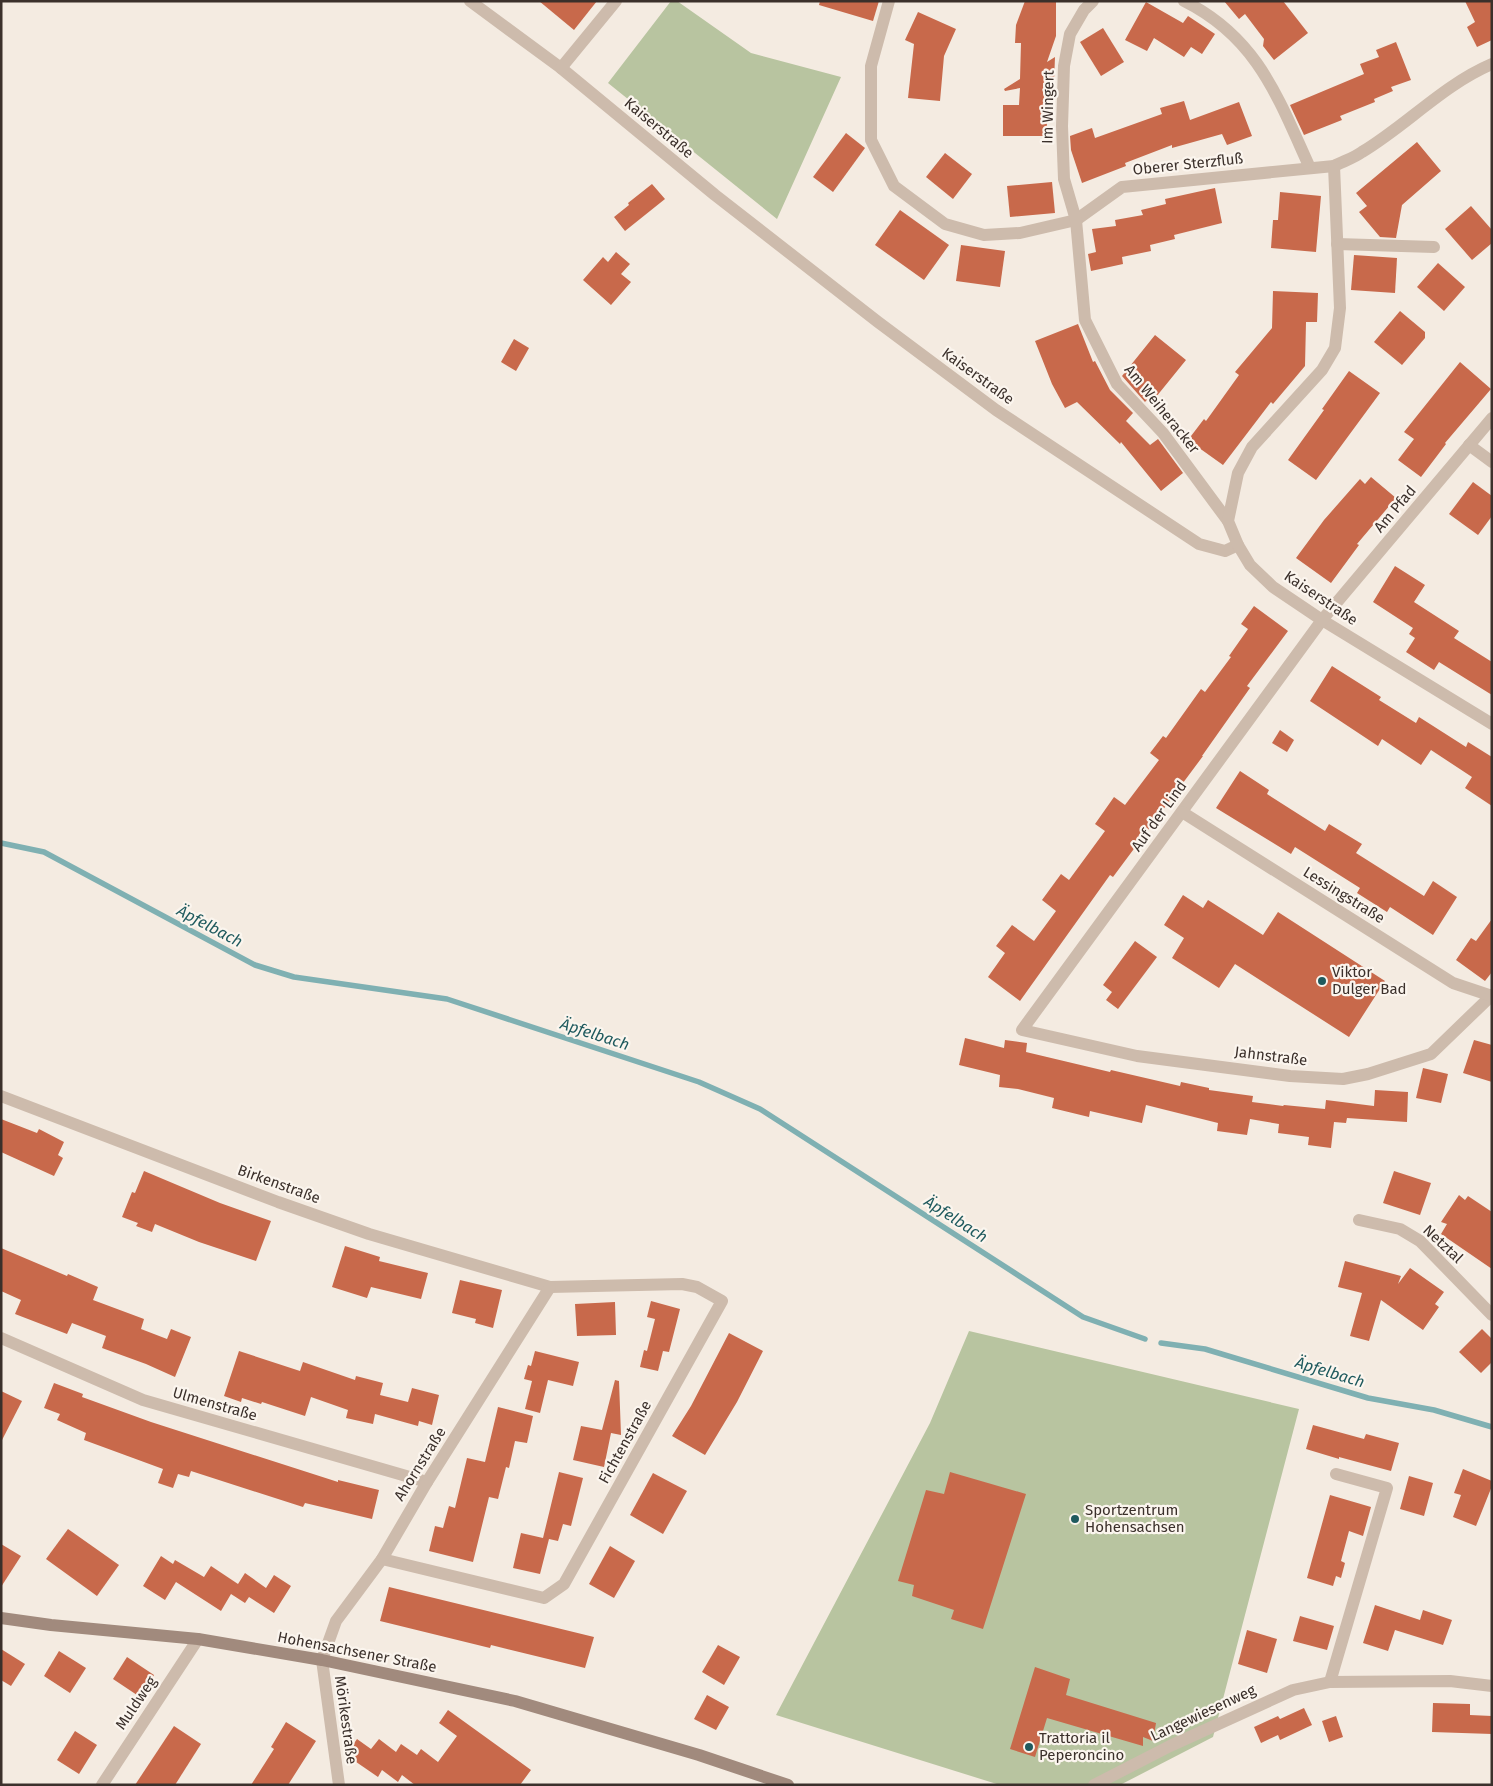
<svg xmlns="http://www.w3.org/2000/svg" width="1493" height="1786" font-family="'Fira Sans',sans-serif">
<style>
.green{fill:#b8c4a0}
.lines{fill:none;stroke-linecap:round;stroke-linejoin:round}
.stream{stroke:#7fb0b2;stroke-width:5.5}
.building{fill:#c8694b}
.street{stroke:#cdbbac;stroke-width:12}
.secondary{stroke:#a18a7d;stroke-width:12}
.poi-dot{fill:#1f5a5e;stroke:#fbf5ee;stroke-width:2}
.labels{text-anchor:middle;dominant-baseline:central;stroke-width:4.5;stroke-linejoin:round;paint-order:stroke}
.street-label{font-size:15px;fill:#3b302b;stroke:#fbf5ee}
.poi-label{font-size:15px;fill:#3b302b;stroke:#fbf5ee;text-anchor:start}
.water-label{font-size:16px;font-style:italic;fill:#1f5a5e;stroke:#fbf5ee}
</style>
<rect width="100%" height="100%" fill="#f4ebe1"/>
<g class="green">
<polygon points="671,1 677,1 751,53 841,77 777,219 608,83"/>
<polygon points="969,1331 1299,1409 1213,1737 1120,1785 1000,1785 776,1715 930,1423"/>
</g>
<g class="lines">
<g class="stream">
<polyline points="1,843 44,852 255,965 294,977 447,999 699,1082 760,1109 1083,1317 1145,1339"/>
<polyline points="1161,1343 1205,1349 1368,1398 1434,1410 1492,1427"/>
</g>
</g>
<g class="building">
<polygon points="539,1 597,1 574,30"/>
<polygon points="820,1 879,1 873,21 819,5"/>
<polygon points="1025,1 1056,1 1056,36 1047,62 1055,57 1054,82 1043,83 1048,136 1003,136 1003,105 1019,105 1020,88 1005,91 1004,89 1020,79 1021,43 1015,43 1016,25"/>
<polygon points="1224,1 1283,1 1308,33 1274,60 1263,46 1264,39 1245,14 1239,19"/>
<polygon points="1465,1 1492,1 1492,40 1477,47 1467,27 1475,22"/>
<polygon points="1146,2 1183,23 1188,16 1215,34 1202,54 1191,47 1184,57 1154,38 1147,51 1125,40"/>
<polygon points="918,12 956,29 944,56 940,101 908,98 914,44 905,40"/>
<polygon points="1103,28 1124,62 1101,76 1080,42"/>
<polygon points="1396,42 1411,80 1391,87 1393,91 1374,99 1375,102 1340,116 1342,120 1304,135 1290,105 1364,74 1360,64 1379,57 1376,50"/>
<polygon points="1184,101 1190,120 1239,102 1252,136 1227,145 1222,134 1172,148 1172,145 1125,163 1126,166 1082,183 1071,150 1070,136 1092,128 1095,138 1162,114 1160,108"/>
<polygon points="846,133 865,148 833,192 813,177"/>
<polygon points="1417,142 1441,171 1402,205 1396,238 1380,237 1359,212 1367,206 1356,193"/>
<polygon points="945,153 972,174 953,199 926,177"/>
<polygon points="1052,182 1055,213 1010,217 1007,186"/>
<polygon points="652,184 665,199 625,231 614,217 629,205 628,203"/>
<polygon points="1215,188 1222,223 1174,235 1175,239 1150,245 1151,251 1122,257 1123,264 1091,271 1088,254 1096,252 1092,229 1116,226 1115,220 1143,215 1141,210 1166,204 1165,199"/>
<polygon points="1280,192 1321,196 1316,252 1271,248 1273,220 1278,220"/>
<polygon points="1471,206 1492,230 1492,243 1472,260 1445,229"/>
<polygon points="900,210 949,245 924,280 875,245"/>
<polygon points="961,245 1005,251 1000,287 956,281"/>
<polygon points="616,252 630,264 621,274 631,282 611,305 583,280 603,257 608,262"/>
<polygon points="1354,255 1397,258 1395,293 1351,290"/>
<polygon points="1438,263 1465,287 1444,311 1417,287"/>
<polygon points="1273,291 1318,293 1317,322 1306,322 1305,366 1273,404 1271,402 1223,465 1188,440 1204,419 1206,421 1239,375 1235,372 1272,328"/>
<polygon points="1400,311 1425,332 1425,338 1402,365 1374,342"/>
<polygon points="1078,324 1093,362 1095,361 1110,390 1133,413 1126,421 1150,445 1158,439 1183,473 1161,491 1121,442 1120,444 1077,402 1065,408 1052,384 1035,341"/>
<polygon points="1155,335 1186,360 1156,397 1152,394 1145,402 1122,376"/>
<polygon points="514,339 529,348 516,371 501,362"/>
<polygon points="1460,362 1491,389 1445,443 1446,444 1421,477 1398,460 1414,439 1404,432"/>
<polygon points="1349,371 1380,393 1316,480 1288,460 1324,410 1322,409"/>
<polygon points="1371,477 1396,498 1357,544 1359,545 1331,583 1296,558 1324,520 1360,479 1365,484"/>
<polygon points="1473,482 1492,496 1492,516 1478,535 1449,514"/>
<polygon points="1395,566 1425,585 1414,602 1459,631 1454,638 1492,662 1492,695 1439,662 1434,670 1406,652 1415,638 1409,634 1413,628 1373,602"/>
<polygon points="1254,606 1288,631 1247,686 1250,688 1202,756 1203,756 1113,877 1110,875 1020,1001 988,977 1005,953 996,946 1012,925 1034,941 1056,911 1042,900 1061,874 1069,880 1105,831 1095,824 1114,797 1125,805 1159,760 1150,753 1163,736 1166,738 1201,689 1205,692 1231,657 1229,656 1248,629 1241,624"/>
<polygon points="1332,666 1381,697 1379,700 1416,723 1419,717 1466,747 1468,742 1492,757 1492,806 1465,788 1472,777 1431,750 1421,765 1382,739 1378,746 1310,701"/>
<polygon points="1280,730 1294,740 1287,752 1272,743"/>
<polygon points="1240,771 1269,790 1267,794 1325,831 1329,824 1362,844 1356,853 1424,896 1433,881 1457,897 1433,935 1390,907 1387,912 1357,893 1360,888 1295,847 1291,854 1216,808"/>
<polygon points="1183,895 1203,908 1208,900 1263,935 1278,912 1385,981 1349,1037 1235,964 1219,988 1172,958 1184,938 1164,925"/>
<polygon points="1492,919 1492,972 1485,981 1456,960 1471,938 1476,941"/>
<polygon points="1135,941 1157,957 1118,1009 1106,1000 1112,992 1103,985"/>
<polygon points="965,1038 1004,1048 1005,1040 1027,1043 1026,1052 1110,1072 1111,1070 1180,1086 1181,1082 1209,1088 1209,1090 1253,1096 1252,1102 1283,1106 1284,1105 1325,1109 1326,1100 1374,1106 1375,1090 1408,1092 1407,1122 1347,1118 1346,1123 1334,1122 1331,1148 1308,1145 1309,1137 1278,1133 1279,1124 1250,1119 1247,1135 1217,1131 1218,1123 1146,1105 1142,1123 1090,1111 1089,1117 1052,1108 1054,1098 1018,1089 999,1087 1000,1075 959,1065"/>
<polygon points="1474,1040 1492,1045 1492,1082 1463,1073"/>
<polygon points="1423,1068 1448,1074 1441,1103 1416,1098"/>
<polygon points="1,1119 37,1133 39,1129 64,1142 58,1155 63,1158 54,1176 1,1152"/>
<polygon points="144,1171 220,1203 271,1221 256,1261 199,1242 155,1224 152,1232 136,1226 138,1223 122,1217 132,1192 135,1193"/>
<polygon points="1394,1171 1431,1183 1420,1215 1383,1203"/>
<polygon points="1459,1195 1465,1200 1468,1196 1492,1212 1492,1269 1441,1234 1447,1224 1441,1222"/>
<polygon points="345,1246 380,1257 379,1261 428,1273 421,1299 371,1287 367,1298 332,1287"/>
<polygon points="1,1248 67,1276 68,1274 98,1287 93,1300 144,1319 141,1329 167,1339 171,1329 191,1337 175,1377 146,1364 102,1348 106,1336 72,1323 67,1334 15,1314 21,1300 1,1291"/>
<polygon points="1345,1261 1401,1276 1398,1284 1410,1268 1444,1292 1435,1304 1439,1307 1423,1330 1381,1300 1369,1341 1350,1336 1362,1293 1338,1287"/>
<polygon points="460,1280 502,1290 493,1328 475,1323 476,1319 452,1313"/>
<polygon points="651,1301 680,1309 669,1352 663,1351 658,1371 640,1367 644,1350 647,1351 655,1319 647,1317"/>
<polygon points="615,1302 616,1335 577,1336 575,1304"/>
<polygon points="1482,1329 1492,1339 1492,1362 1481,1373 1459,1352"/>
<polygon points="729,1333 763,1351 737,1402 705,1455 672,1436 691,1406"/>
<polygon points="239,1351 300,1371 303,1362 355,1380 356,1376 383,1383 380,1395 408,1402 412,1388 439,1395 432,1425 419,1421 418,1426 375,1414 373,1424 346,1418 348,1410 311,1397 305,1416 262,1402 261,1404 242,1398 241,1402 224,1396"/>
<polygon points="535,1351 579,1362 573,1386 548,1380 540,1413 525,1409 532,1381 524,1379 528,1365 531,1366"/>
<polygon points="615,1380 619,1381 621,1435 611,1433 604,1467 573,1460 581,1426 602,1430"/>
<polygon points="54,1383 83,1394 82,1397 151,1422 338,1482 338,1480 379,1490 372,1519 305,1503 303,1507 191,1471 189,1477 178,1474 173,1488 158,1483 163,1469 84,1440 86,1433 57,1420 60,1414 44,1408"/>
<polygon points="1,1391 22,1401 1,1442"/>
<polygon points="498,1407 533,1416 527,1443 515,1441 509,1468 506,1467 498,1499 489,1497 473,1562 429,1551 435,1526 443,1528 449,1506 455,1508 467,1458 485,1462"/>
<polygon points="1313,1425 1364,1439 1366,1434 1399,1443 1391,1471 1339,1457 1339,1459 1306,1449"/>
<polygon points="1463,1469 1492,1481 1492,1486 1476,1526 1453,1517 1461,1495 1454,1493"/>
<polygon points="559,1472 583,1478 571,1526 563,1524 558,1541 549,1539 540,1574 513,1568 521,1533 543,1538"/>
<polygon points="950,1472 1026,1494 983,1629 951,1619 954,1610 912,1596 914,1585 898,1581 926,1490 944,1494"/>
<polygon points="653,1473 687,1491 663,1534 630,1515"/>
<polygon points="1409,1476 1433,1483 1424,1516 1400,1509"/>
<polygon points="1330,1495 1371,1507 1363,1536 1349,1531 1341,1561 1345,1563 1341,1578 1336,1576 1333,1586 1307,1578"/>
<polygon points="68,1529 119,1565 97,1596 46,1559"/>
<polygon points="1,1544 21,1556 1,1587"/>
<polygon points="610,1546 635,1561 614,1598 589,1584"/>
<polygon points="161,1556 173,1564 175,1560 204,1577 211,1566 238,1584 245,1573 266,1588 274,1575 291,1586 274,1613 249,1597 245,1603 231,1594 221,1611 176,1582 165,1600 143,1586"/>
<polygon points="389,1587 594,1637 585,1668 491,1645 490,1648 380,1621"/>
<polygon points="1375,1605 1420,1620 1423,1610 1452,1620 1443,1645 1395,1630 1388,1651 1363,1643"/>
<polygon points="1300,1616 1334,1626 1327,1650 1293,1641"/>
<polygon points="1247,1630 1277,1639 1267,1673 1238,1664"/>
<polygon points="718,1645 740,1657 724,1685 702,1672"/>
<polygon points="1,1649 25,1664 11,1686 1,1680"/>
<polygon points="59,1651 86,1668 70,1693 44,1676"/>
<polygon points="127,1657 154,1675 140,1697 113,1679"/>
<polygon points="1035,1667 1070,1679 1066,1695 1156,1723 1153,1741 1143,1737 1143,1746 1047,1718 1035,1757 1010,1749"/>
<polygon points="707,1695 729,1707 716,1730 694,1719"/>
<polygon points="1433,1703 1470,1704 1470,1715 1492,1716 1492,1734 1432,1732"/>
<polygon points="1304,1708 1312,1725 1280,1740 1278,1735 1261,1743 1254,1727 1278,1716 1280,1719"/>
<polygon points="448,1710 531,1770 520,1785 415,1785 402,1775 398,1782 382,1770 378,1777 346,1755 357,1739 371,1749 379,1739 396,1752 401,1744 417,1755 421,1749 438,1762 457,1736 439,1723"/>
<polygon points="1336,1716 1343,1737 1329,1742 1322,1721"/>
<polygon points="286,1722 316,1741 288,1785 251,1785 274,1749 271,1747"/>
<polygon points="174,1726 201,1744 175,1785 135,1785"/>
<polygon points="75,1731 97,1745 79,1774 57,1760"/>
</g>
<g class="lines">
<g class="street">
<polyline points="470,1 561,68 715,195 878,322 996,410 1199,544 1225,551 1238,545"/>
<path d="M889,1L871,66V140L894,186L945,224L984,235L1020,233L1076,220L1122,187L1334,166C1344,161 1354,158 1362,152C1407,125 1443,85 1492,64"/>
<polyline points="1093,1 1084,10 1070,34 1064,66 1062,126 1064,179 1076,220 1085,320 1117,384 1163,433 1228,521"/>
<path d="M1184,1C1258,38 1278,98 1310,168"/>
<polyline points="561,68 616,1"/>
<polyline points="1334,166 1340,308 1335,348 1322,370 1252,447 1238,473 1228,521 1238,545 1250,565 1273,587 1322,620 1492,724"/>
<polyline points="1337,244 1434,247"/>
<polyline points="1492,418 1322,620 1022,1030 1137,1056 1290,1076 1343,1079 1368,1074 1431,1054 1492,995"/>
<polyline points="1469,445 1492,462"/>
<polyline points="1182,812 1453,983 1492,996"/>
<polyline points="1,1096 278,1202 369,1234 550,1287 682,1284 697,1287 722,1301 564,1584 544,1598 382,1559"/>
<polyline points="1359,1220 1400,1229 1420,1241 1492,1315"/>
<polyline points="1,1338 143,1400 427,1482"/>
<polyline points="1330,1682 1387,1488 1336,1474"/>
<polyline points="102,1785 198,1639"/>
<polyline points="339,1785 322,1660 336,1621 382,1559 427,1482 550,1287"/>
<polyline points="1094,1785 1170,1746 1293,1690 1330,1682 1450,1681 1492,1686"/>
</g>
<polyline class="secondary" points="1,1618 51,1625 198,1639 322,1660 515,1701 699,1755 788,1785"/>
</g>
<g class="poi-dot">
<circle cx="1322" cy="981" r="5"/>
<circle cx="1075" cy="1519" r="5"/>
<circle cx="1029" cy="1747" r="5"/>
</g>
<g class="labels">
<g class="street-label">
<text transform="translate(1048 107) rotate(-89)">Im Wingert</text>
<text transform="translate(659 128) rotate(40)">Kaiserstraße</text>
<text transform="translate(1188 164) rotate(-6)">Oberer Sterzfluß</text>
<text transform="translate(978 376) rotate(36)">Kaiserstraße</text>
<text transform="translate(1162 409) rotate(51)">Am Weiheracker</text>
<text transform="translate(1395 509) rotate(-50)">Am Pfad</text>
<text transform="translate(1321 598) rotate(34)">Kaiserstraße</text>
<text transform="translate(1159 816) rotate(-54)">Auf der Lind</text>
<text transform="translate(1344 895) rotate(32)">Lessingstraße</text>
<text transform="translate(1271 1056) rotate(7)">Jahnstraße</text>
<text transform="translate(279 1184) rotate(20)">Birkenstraße</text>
<text transform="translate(1443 1244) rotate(43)">Netztal</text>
<text transform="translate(215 1404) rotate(16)">Ulmenstraße</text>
<text transform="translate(625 1442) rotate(-61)">Fichtenstraße</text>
<text transform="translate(420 1464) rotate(-58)">Ahornstraße</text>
<text transform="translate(357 1652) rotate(11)">Hohensachsener Straße</text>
<text transform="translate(136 1703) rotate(-56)">Muldweg</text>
<text transform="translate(1203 1713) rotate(-25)">Langewiesenweg</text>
<text transform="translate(346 1720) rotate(82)">Mörikestraße</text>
</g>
<g class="poi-label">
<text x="1332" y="972">Viktor<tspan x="1332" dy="17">Dulger Bad</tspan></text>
<text x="1085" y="1510">Sportzentrum<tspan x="1085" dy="17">Hohensachsen</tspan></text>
<text x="1039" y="1738">Trattoria il<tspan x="1039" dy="17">Peperoncino</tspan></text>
</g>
<g class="water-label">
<text transform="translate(210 926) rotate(28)">Äpfelbach</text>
<text transform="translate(595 1034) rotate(18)">Äpfelbach</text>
<text transform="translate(956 1219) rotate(33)">Äpfelbach</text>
<text transform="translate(1330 1372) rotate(17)">Äpfelbach</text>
</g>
</g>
<rect width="1493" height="1786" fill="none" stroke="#3b302b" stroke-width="5"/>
</svg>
